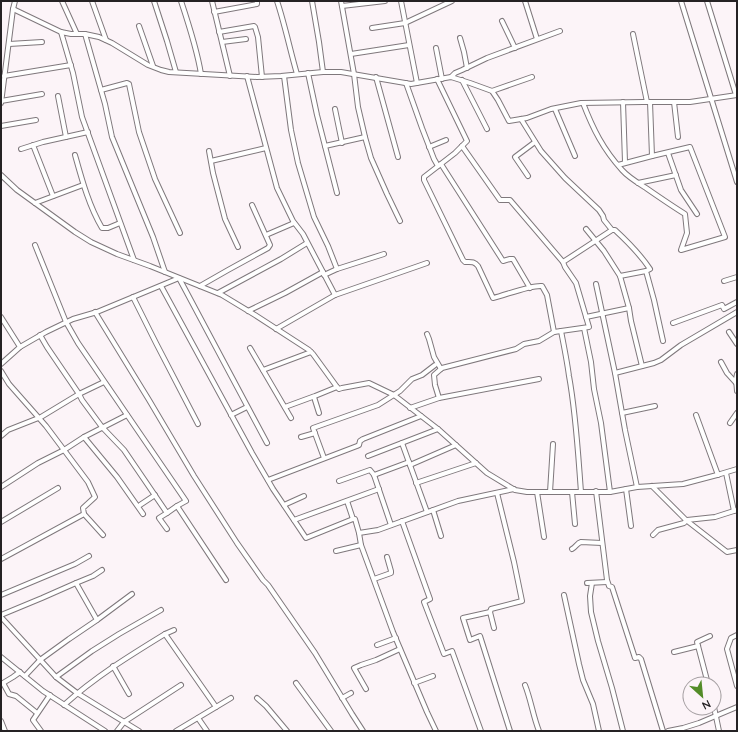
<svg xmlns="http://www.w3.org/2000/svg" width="738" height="732" font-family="Quicksand,sans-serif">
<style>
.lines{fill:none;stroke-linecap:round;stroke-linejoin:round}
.minor-casing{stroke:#7f787c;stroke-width:6}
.minor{stroke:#fff;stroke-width:4}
</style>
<rect width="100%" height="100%" fill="#fcf4f8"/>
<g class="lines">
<defs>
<g id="minor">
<polyline points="62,1 77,34"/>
<polyline points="92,1 106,40"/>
<polyline points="154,1 167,41 176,72"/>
<path d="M181,1C189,25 197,49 201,74"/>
<polyline points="212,1 230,76"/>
<path d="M277,1C285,25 290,50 297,74"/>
<polyline points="312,1 319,42 323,72"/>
<polyline points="341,1 354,74 358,107 365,137 371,158 387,194 400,221"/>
<polyline points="401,1 417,83"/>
<polyline points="525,1 537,39"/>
<polyline points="681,1 737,182"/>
<polyline points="707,1 736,95"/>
<polyline points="342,6 385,1"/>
<polyline points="13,9 61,32 71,34 85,34 99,37 112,43 148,65 161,70 169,72 257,77 281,76 323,72 341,72 411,84 451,77 470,83 492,91 498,100 509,121 527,118 551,109 581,103 643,102 690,102 737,95"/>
<polyline points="214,12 257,4 257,1"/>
<polyline points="502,21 515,48"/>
<polyline points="139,26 153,66"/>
<polyline points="372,28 405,23 452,1"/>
<polyline points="61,32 73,73 82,117 134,260"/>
<polyline points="219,32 254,26 255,27 258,37 262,77"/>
<polyline points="85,34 105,104 112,137 153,237 165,272"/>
<polyline points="633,34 647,102"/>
<polyline points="460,38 464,52 467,68"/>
<polyline points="222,42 246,39"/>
<polyline points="9,44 42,42"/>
<polyline points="436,48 442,79"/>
<polyline points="351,54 409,45"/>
<polyline points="308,73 317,115 337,193"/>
<polyline points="4,76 71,65"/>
<polyline points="247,76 277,188 293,221 303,234 335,295"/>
<polyline points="284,76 291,130 298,163 314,217 328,246 337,269"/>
<polyline points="376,77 398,157"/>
<polyline points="451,77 455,73 462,70 487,58 560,31"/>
<path d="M437,79L467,141L455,153L424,177V180L463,260L465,262C471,262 474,261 478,266L493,298C506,295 530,285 542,286L547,295L554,332"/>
<polyline points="462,80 487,129"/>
<polyline points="406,83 422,128 434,159 438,166"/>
<polyline points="101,90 127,83 129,84 139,132 155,179 180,233"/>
<polyline points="492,91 532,77"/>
<polyline points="58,96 66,137"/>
<polyline points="1,101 42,94"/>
<polyline points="623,102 625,162"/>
<polyline points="650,102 652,156"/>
<polyline points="674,102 678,137"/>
<polyline points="1,103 13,9 15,1"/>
<path d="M583,103C593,129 603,149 622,170C628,177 638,183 646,188C659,197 672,206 685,214L687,233L681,250L725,237L690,147L652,156L618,165"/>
<polyline points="335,109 342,143"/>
<polyline points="555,109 575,156"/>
<path d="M521,119L541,151L565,178L599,210L603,216L604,220L612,230H615C628,242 640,254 650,269L646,271L654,300L663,341"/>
<polyline points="1,126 36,120"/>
<polyline points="33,145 53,196"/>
<polyline points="325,146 365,137"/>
<polyline points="462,146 500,200 510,200 563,262"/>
<polyline points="429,147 446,140"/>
<polyline points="21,149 43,142 88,132"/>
<polyline points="209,151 213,173 225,219 238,247"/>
<polyline points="668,153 681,190 697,214"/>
<path d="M75,155C82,180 89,206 102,228H108L120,223"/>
<polyline points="211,161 266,148"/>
<polyline points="441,164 503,261 510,259 513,259 530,288"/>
<polyline points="1,175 17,190 75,232 91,242 117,254 150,266 222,295 255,315 309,350 313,354 337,387 339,389 342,388 369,383 394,395 438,429 487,473 515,490 527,492 610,492 637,487 683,484 717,475 737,469"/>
<polyline points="528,176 515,157 535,142"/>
<polyline points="638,183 676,175"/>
<polyline points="35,203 83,185"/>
<polyline points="586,229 604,251 620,276 629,308 631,321 642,366"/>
<polyline points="266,235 294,223"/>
<polyline points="35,245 66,322 78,343 186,501 177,506 226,580"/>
<polyline points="324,275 337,269 384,254"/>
<polyline points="620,276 646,271"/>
<polyline points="724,281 737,277"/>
<polyline points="596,284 615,373 625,430 637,487"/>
<polyline points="161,286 252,453 273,489 306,538 353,519 355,519 359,533 378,530 458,501 514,489"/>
<polyline points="200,286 228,270 268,248 270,245 252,205"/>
<polyline points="218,293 281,259 307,243"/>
<polyline points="133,297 156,343 198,424"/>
<polyline points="248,311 285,293 323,272"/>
<polyline points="95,312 149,400 194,476 237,543 263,580 268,585 315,653 352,714 363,731"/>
<polyline points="1,317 20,347"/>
<polyline points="586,317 629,308"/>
<polyline points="673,323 722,305 724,309 737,302"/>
<polyline points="584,328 591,362 594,389 601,423 610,492"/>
<polyline points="276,329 335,295 427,263"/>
<path d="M561,331C564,346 567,361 569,376C576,414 578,453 581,492"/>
<polyline points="729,332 737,344"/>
<polyline points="427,334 429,339 434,357 441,369"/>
<polyline points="40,335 47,347 79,394 82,400 102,427 124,450 167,513 177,506"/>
<polyline points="250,348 291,418"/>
<polyline points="721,362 727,373 737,384"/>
<polyline points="1,364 20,347 46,332 73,319 97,312 179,278 267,443"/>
<polyline points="263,370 311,352"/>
<polyline points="1,371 9,384 46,426 88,482 95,497 83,508 84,514"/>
<polyline points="615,373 654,363 661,360 681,345 737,312"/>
<polyline points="737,374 736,379 737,391"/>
<polyline points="314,397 319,413"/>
<polyline points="439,398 435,385 434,375 442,368 516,349 524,344 539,341 554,332 589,327 576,283 565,267 563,262 612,230"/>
<polyline points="285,407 315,396 337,387"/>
<polyline points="410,408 439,398 539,379"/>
<polyline points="622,413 655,406"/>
<polyline points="231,415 247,407"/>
<polyline points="696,415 718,475"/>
<polyline points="730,423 737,413"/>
<polyline points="1,436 8,430 41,417 79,394 104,382"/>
<polyline points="84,437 117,477 143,514"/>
<polyline points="301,437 315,433"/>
<polyline points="402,443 427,512"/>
<polyline points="368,456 438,429"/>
<polyline points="324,458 313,428 378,405 400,391 412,379 422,375 435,365"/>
<polyline points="410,465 456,445"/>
<polyline points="726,473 734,511"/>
<polyline points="374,475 409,462"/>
<polyline points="268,480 357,446 359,445 360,441 363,439 421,416"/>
<polyline points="339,481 370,470 374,475 391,525"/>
<polyline points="416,483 476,463"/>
<polyline points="652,486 686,520 727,552 737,550"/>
<polyline points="1,487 38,463 64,450 84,437 127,415"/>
<polyline points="626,489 631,526"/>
<polyline points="596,491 607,580 609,586 612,587 634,655 635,658 639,657 641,659 663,731"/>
<polyline points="537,492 544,537"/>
<polyline points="550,492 553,444"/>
<polyline points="572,492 575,524"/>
<polyline points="347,501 353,519"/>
<polyline points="140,505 155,495"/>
<polyline points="284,505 304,496"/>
<polyline points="433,510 441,536"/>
<polyline points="167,513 159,518 167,529"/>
<polyline points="294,520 379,489"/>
<polyline points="402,521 430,599 424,602 444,654 452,651 481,731"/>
<polyline points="1,522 58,488"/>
<polyline points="359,533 361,545 393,632 427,712 436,731"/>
<polyline points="653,535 658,530 684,523 687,520 715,517 737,510"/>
<path d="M572,549C576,547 577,543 581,542L602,543"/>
<polyline points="336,551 361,545"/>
<polyline points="1,559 84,514 103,535"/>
<polyline points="374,579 391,573 391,571 387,557"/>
<polyline points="76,583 93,576 102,570"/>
<polyline points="587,583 607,582"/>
<polyline points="592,583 590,596 591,612 598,641 612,688 623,731"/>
<polyline points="1,595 75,564 89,556"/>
<polyline points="564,595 579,664 583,680 593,704 599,731"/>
<polyline points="490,612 491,609 522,601 514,562 497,493"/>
<polyline points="1,615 42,598 76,583 97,620"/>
<polyline points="1,617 56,677 77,693 139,731"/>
<polyline points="494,628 490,612 463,618 470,640 480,636 510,731"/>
<polyline points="165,634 216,707"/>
<polyline points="737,635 731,638 727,649 737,686"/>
<polyline points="377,645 396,638"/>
<polyline points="674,652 698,646"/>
<polyline points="1,657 43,691 105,731"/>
<polyline points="113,666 129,694"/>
<polyline points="20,672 13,677 3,683 9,694 16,696 37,713"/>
<polyline points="25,676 40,660 69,639 97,620 132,594"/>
<polyline points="56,677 92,651 119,634 161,610"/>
<polyline points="296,683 331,731"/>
<polyline points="414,683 433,676"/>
<polyline points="708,684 697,642 710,636"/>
<path d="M525,685C531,700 533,716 539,731"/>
<polyline points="366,689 354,668 361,665 376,660 400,649"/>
<polyline points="257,698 266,706 287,731"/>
<polyline points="342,698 351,693"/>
<path d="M64,705C95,677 129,656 165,634L174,630"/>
<polyline points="714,707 719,731"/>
<polyline points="198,718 207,731"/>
<polyline points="1,721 5,731"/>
<polyline points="41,731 33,720 50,695"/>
<polyline points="117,731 124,722 181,685"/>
<polyline points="176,731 231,698"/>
<polyline points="668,731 683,728 699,723 737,707"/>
</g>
</defs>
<use href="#minor" class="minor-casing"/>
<use href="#minor" class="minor"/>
</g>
<rect width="738" height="732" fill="none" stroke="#252224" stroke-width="4"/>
<g transform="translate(702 696) rotate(153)"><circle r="19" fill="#fcf4f8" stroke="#a6a0a3"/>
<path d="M0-3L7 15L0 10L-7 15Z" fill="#538c28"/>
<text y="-6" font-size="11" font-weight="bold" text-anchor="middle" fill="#252224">N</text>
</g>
</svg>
